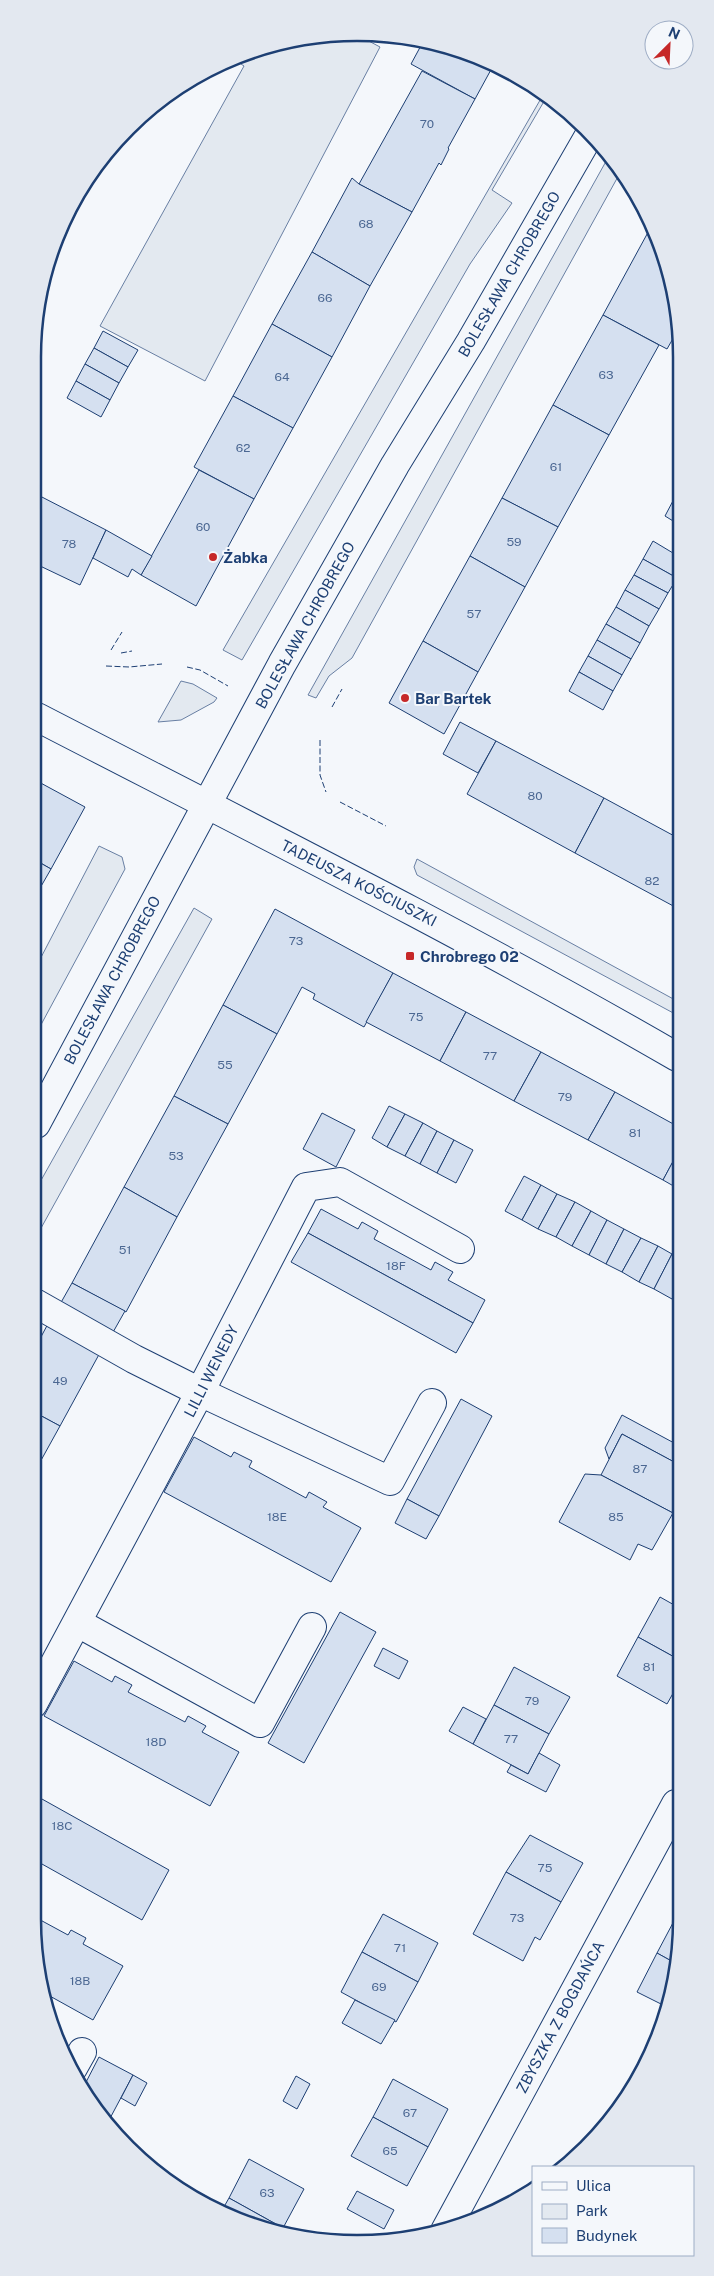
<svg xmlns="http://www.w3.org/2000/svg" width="714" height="2276" font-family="'Public Sans',sans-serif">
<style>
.green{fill:#e3e9f0;stroke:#687fa3}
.building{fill:#d5e0f0;stroke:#1d3f73}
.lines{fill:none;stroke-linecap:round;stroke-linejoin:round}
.minor-casing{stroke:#1d3f73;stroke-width:30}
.minor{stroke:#f4f7fb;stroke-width:28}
.fence{stroke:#1d3f73;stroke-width:1;stroke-dasharray:6 2.5;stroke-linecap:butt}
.poi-dot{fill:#c62828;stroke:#f4f7fb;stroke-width:2}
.labels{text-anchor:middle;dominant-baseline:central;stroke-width:4;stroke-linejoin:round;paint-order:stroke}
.number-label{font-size:12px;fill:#4b6792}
.street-label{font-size:15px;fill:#1d3f73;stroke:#f4f7fb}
.poi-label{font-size:15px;font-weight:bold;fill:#1d3f73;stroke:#f4f7fb;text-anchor:start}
.rim{fill:none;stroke:#1d3f73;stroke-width:2.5}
</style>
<rect width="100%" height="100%" fill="#f4f7fb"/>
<g class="green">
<polygon points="294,39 365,39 380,47 205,381 100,326 244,66 238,62"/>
<polygon points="543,95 546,98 492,190 512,203 470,264 242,660 223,650"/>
<polygon points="609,156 620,173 352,658 329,676 316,698 308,695"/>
<polygon points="181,681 193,684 217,698 214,702 181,720 158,722"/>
<polygon points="99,846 122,857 125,869 36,1034 36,967"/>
<polygon points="417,859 677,1001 677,1015 417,875 414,867"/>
<polygon points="194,908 212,919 35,1239 35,1191"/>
</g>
<g class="building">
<polygon points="424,40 493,66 475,99 411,64"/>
<polygon points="422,71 475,99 448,148 449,149 441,165 439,163 412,212 359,184"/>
<polygon points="352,178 359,184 412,212 370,286 312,252"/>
<polygon points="652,225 657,233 679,315 679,328 667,349 603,315"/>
<polygon points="312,252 370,286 332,357 272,324"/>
<polygon points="603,315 659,345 609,435 553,405"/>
<polygon points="272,324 332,357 293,428 233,396"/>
<polygon points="103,331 138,350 128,367 94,348"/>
<polygon points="94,348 128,367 119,383 85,364"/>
<polygon points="85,364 119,383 110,400 76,381"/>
<polygon points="76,381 110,400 101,417 67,398"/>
<polygon points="233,396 293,428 254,499 194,467"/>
<polygon points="553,405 609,435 558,527 502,498"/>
<polygon points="199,470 254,499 196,606 141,575"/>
<polygon points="38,495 106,530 80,585 38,565"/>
<polygon points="675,497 678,499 678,524 665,516"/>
<polygon points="502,498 558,527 525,587 470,556"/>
<polygon points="106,530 152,556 141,575 132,569 128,577 93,558"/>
<polygon points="653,541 678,556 677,578 643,559"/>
<polygon points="470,556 525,587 478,672 423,641"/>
<polygon points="643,559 677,578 668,593 634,575"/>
<polygon points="634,575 668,593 659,609 625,590"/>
<polygon points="625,590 659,609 649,626 616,607"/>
<polygon points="616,607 649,626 640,643 606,624"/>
<polygon points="606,624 640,643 631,659 597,640"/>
<polygon points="597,640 631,659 622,675 588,656"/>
<polygon points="423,641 478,672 444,734 389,703"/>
<polygon points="588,656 622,675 613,691 579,672"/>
<polygon points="579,672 613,691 603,710 569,691"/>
<polygon points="460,722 496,741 478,773 443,754"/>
<polygon points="496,741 604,798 575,853 467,794"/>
<polygon points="37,781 85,807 51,869 37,861"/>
<polygon points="604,798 678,838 677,908 575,853"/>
<polygon points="37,861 51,869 36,895"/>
<polygon points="275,909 393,973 364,1027 313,999 315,994 302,987 277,1034 223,1005"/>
<polygon points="393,973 466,1012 440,1061 366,1022"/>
<polygon points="223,1005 277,1034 228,1124 174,1096"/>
<polygon points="466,1012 541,1052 514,1101 440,1061"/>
<polygon points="541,1052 615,1092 588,1140 514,1101"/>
<polygon points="615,1092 677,1126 677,1154 663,1180 588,1140"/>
<polygon points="174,1096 228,1124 177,1217 124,1187"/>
<polygon points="389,1106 405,1114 387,1147 372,1138"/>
<polygon points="322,1113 355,1130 336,1167 303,1149"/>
<polygon points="405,1114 423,1123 405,1156 387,1147"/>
<polygon points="423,1123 437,1131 420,1164 405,1156"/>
<polygon points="437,1131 454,1140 437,1173 420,1164"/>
<polygon points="454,1140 473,1150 456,1183 437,1173"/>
<polygon points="677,1154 677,1188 663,1180"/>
<polygon points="524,1176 541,1185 522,1220 505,1211"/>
<polygon points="541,1185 557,1194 538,1229 522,1220"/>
<polygon points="124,1187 177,1217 126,1312 72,1283"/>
<polygon points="557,1194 575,1202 556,1237 538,1229"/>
<polygon points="575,1202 591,1211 572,1246 556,1237"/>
<polygon points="321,1209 358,1229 362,1222 378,1231 374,1239 431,1270 435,1262 453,1272 448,1280 485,1300 473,1323 308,1233"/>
<polygon points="591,1211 607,1220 589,1255 572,1246"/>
<polygon points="607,1220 624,1229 606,1264 589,1255"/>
<polygon points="624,1229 641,1238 622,1272 606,1264"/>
<polygon points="308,1233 473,1323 456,1353 291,1262"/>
<polygon points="641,1238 658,1246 639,1282 622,1272"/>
<polygon points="658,1246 672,1254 654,1289 639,1282"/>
<polygon points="672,1254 677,1256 677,1291 672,1299 654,1289"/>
<polygon points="72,1283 125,1311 112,1334 59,1306"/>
<polygon points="50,1320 102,1349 60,1426 34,1412 35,1348"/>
<polygon points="461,1399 492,1416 439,1516 407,1499"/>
<polygon points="34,1412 60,1426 34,1473"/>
<polygon points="622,1415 676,1444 676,1463 622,1434 609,1459 605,1448"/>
<polygon points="622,1434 676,1463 676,1506 673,1513 601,1475"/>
<polygon points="194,1437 231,1457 234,1452 252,1461 249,1467 306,1498 309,1492 327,1502 323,1507 361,1528 331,1582 164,1492"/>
<polygon points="585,1474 601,1475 673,1513 652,1550 638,1544 630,1560 559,1522"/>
<polygon points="407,1499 439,1516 426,1539 395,1523"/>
<polygon points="660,1597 676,1606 676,1658 638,1637"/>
<polygon points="340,1612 376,1632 304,1763 268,1743"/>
<polygon points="638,1637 676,1658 676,1688 667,1704 617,1676"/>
<polygon points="383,1648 408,1661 399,1679 374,1666"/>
<polygon points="74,1661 112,1682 115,1676 132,1685 128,1692 185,1722 188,1716 206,1726 202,1732 239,1752 210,1806 44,1716"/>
<polygon points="514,1667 570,1697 549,1734 494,1705"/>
<polygon points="494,1705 549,1734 528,1774 473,1744"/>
<polygon points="463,1707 486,1719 473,1744 449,1731"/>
<polygon points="539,1753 560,1765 546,1792 507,1772 511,1765 528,1774"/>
<polygon points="33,1794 169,1870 142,1920 33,1859"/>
<polygon points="530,1835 583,1863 561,1902 506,1872"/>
<polygon points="506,1872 561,1902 540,1940 535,1937 523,1961 473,1934"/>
<polygon points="383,1914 438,1943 418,1982 362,1952"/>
<polygon points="33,1916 68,1935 71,1930 86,1938 83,1944 123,1966 93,2020 48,1995"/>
<polygon points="675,1919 675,1963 657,1953"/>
<polygon points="362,1952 418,1982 396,2022 341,1992"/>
<polygon points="657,1953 675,1963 675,1983 665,2006 637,1992"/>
<polygon points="355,2000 395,2020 381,2044 342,2023"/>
<polygon points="99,2057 133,2075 107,2124 84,2086"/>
<polygon points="133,2075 147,2083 135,2106 121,2098"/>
<polygon points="296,2076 310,2084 297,2109 283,2101"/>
<polygon points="393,2079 448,2109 428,2147 373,2117"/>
<polygon points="373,2117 428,2147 407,2186 351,2156"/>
<polygon points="249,2159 304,2189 283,2228 229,2198"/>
<polygon points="357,2191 394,2210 384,2229 347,2209"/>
<polygon points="229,2198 283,2228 282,2231 221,2212"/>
</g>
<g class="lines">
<defs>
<g id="minor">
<path d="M37,717C252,828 468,936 677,1057"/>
<polyline points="36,1124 282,664 395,465 471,341 590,134"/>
<polyline points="35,1303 134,1359 200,1392 390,1481 432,1403"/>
<polyline points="78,1623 260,1723 312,1627"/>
<polyline points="33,1704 200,1392 306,1187 340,1182 460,1249"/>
<polyline points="73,2068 82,2052"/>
<polyline points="445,2231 676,1804"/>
</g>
</defs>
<use href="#minor" class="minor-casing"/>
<use href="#minor" class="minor"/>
<g class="fence">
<polyline points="111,650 122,632"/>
<polyline points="121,653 132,651"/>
<polyline points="106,666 129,667 162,664"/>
<polyline points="187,667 200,670 228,686"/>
<polyline points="332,707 342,689"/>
<polyline points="320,740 320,775 326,792"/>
<polyline points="340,802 386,826"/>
</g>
</g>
<g class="poi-dot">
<circle cx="213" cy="557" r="5"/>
<circle cx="405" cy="698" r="5"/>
<rect x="405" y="951" width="10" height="10" rx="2.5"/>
</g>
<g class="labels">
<g class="number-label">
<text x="427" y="124">70</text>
<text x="366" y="224">68</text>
<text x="325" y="298">66</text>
<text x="606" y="375">63</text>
<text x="282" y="377">64</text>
<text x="243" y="448">62</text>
<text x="556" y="467">61</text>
<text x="203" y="527">60</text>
<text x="514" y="542">59</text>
<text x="69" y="544">78</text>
<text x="474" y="614">57</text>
<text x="535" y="796">80</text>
<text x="652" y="881">82</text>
<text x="296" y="941">73</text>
<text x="416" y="1017">75</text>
<text x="490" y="1056">77</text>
<text x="225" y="1065">55</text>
<text x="565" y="1097">79</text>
<text x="635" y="1133">81</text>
<text x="176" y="1156">53</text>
<text x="125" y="1250">51</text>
<text x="396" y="1266">18F</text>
<text x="60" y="1381">49</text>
<text x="640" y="1469">87</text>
<text x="277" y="1517">18E</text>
<text x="616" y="1517">85</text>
<text x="649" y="1667">81</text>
<text x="532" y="1701">79</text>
<text x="511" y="1739">77</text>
<text x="156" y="1742">18D</text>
<text x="62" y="1826">18C</text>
<text x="545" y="1868">75</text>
<text x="517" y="1918">73</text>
<text x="400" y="1948">71</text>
<text x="80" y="1981">18B</text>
<text x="379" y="1987">69</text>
<text x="410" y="2113">67</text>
<text x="390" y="2151">65</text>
<text x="267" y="2193">63</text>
</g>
<g class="street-label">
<text transform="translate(509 274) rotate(-60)">BOLESŁAWA CHROBREGO</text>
<text transform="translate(305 625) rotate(-61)">BOLESŁAWA CHROBREGO</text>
<text transform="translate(359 883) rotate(27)">TADEUSZA KOŚCIUSZKI</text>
<text transform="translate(112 980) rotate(-62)">BOLESŁAWA CHROBREGO</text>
<text transform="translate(211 1371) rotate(-63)">LILLI WENEDY</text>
<text transform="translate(560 2017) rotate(-62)">ZBYSZKA Z BOGDAŃCA</text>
</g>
<g class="poi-label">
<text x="223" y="557">Żabka</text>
<text x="415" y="698">Bar Bartek</text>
<text x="420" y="956">Chrobrego 02</text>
</g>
</g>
<path d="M0 0H714V2276H0ZM357 41H357A316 316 0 0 1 673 357V1919A316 316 0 0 1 357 2235H357A316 316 0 0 1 41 1919V357A316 316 0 0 1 357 41Z" fill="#e3e8f0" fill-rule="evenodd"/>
<path class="rim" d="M357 41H357A316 316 0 0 1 673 357V1919A316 316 0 0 1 357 2235H357A316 316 0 0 1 41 1919V357A316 316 0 0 1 357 41Z"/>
<rect x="532" y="2166" width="162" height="90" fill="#f4f7fb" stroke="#9eadc5"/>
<rect x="542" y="2182" width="25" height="8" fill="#f4f7fb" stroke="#9eadc5"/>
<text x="576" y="2191" font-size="15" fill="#1d3f73">Ulica</text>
<rect x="542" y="2204" width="25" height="15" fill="#e3e9f0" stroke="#9eadc5"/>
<text x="576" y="2216" font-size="15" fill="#1d3f73">Park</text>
<rect x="542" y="2228" width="25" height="15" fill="#d5e0f0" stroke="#9eadc5"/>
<text x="576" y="2241" font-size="15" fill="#1d3f73">Budynek</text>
<g transform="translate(669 45) rotate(24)"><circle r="24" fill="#f4f7fb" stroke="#9eadc5"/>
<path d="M0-4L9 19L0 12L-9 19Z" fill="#c62828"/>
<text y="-8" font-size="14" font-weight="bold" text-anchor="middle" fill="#1d3f73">N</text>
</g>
</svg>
